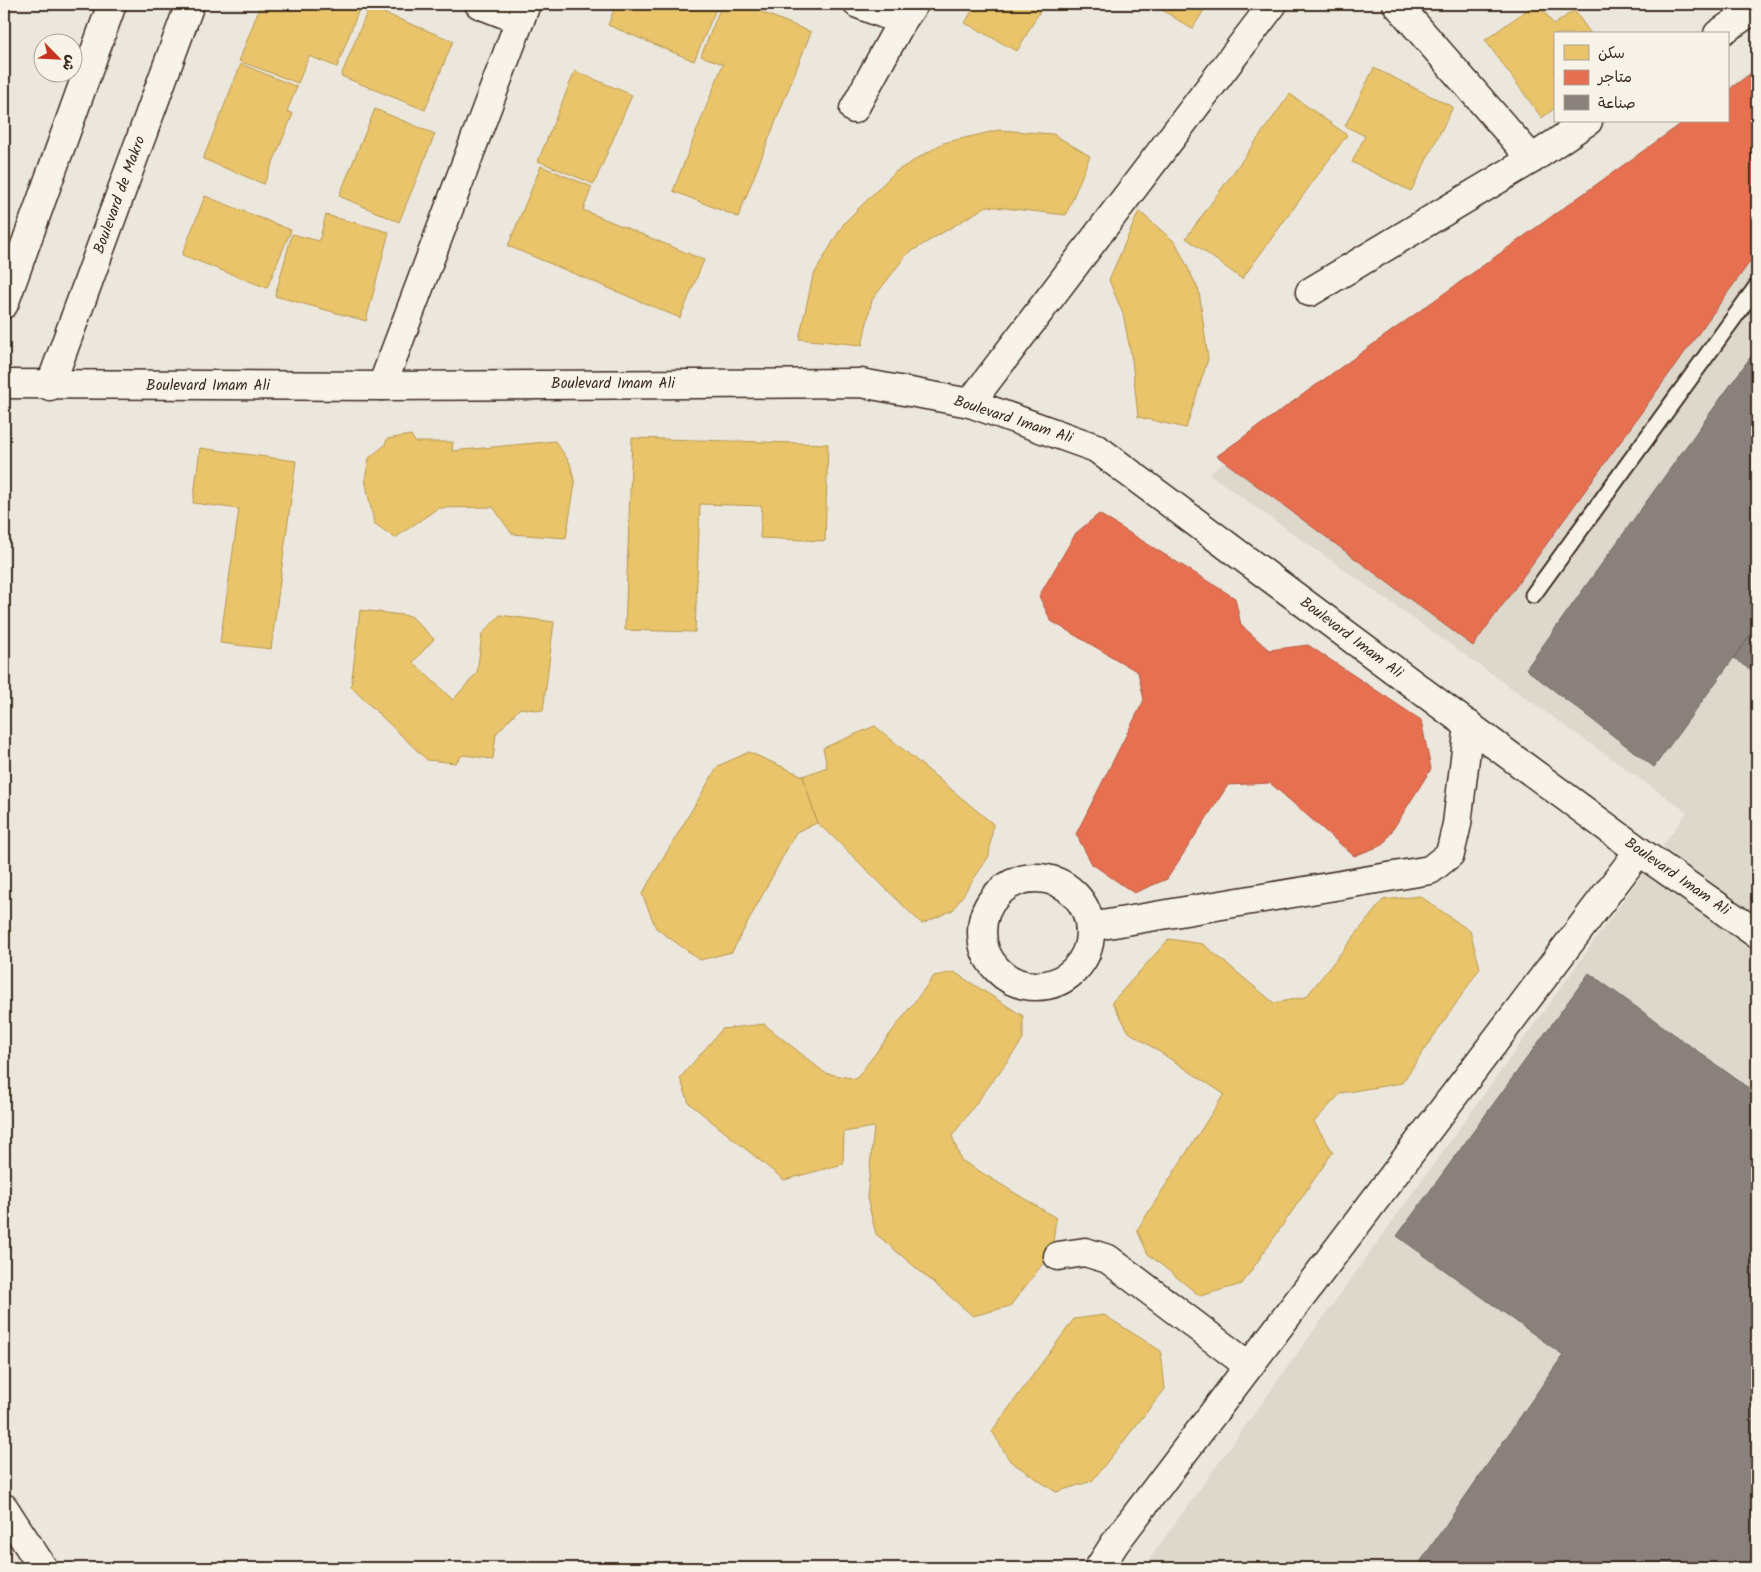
<svg xmlns="http://www.w3.org/2000/svg" width="1761" height="1572" font-family="Kalam,'Playpen Sans Arabic',sans-serif">
<style>
.built{fill:#ddd7cc}
.homes{fill:#e9c46a;stroke:#b59653}
.shops{fill:#e76f51;stroke:#b35a42}
.industry{fill:#8a817c;stroke:#726760}
.lines{fill:none;stroke-linecap:round;stroke-linejoin:round}
.lane-casing{stroke:#3b2a1e;stroke-width:19}
.street-casing{stroke:#3b2a1e;stroke-width:31}
.secondary-casing{stroke:#3b2a1e;stroke-width:31}
.lane{stroke:#f7f3e8;stroke-width:15}
.street{stroke:#f7f3e8;stroke-width:28}
.secondary{stroke:#f7f3e8;stroke-width:28}
.labels{text-anchor:middle;dominant-baseline:central;stroke-width:5;stroke-linejoin:round;paint-order:stroke}
.street-label{font-size:15px;fill:#3b2a1e;stroke:#f7f3e8}
</style>
<rect width="100%" height="100%" fill="#ece7dc"/>
<filter id="ink" filterUnits="userSpaceOnUse"><feTurbulence type="fractalNoise" baseFrequency=".02" numOctaves="2"/><feDisplacementMap in="SourceGraphic" scale="10" xChannelSelector="R" yChannelSelector="G"/><feConvolveMatrix kernelMatrix="1 2 1 2 8 2 1 2 1" color-interpolation-filters="sRGB"/></filter>
<g filter="url(#ink)">
<polygon class="built" points="1757,66 1757,1568 1143,1568 1687,812 1209,474 1683,121 1727,121 1727,89"/>
<g class="homes">
<polygon points="261,4 361,4 337,67 309,56 298,83 239,61"/>
<polygon points="616,4 718,4 694,61 608,25"/>
<polygon points="722,4 741,4 811,32 738,217 673,191 723,64 701,56"/>
<polygon points="976,4 1044,4 1017,51 965,23"/>
<polygon points="1153,4 1208,4 1192,29"/>
<polygon points="1535,4 1539,4 1554,25 1574,10 1591,34 1555,34 1555,108 1542,118 1485,40"/>
<polygon points="369,7 453,41 425,110 341,76"/>
<polygon points="241,64 297,87 287,111 293,114 264,184 203,159"/>
<polygon points="1374,68 1453,107 1411,191 1352,162 1365,136 1345,126"/>
<polygon points="575,71 632,95 594,184 538,161"/>
<polygon points="1290,94 1347,135 1242,279 1186,238"/>
<polygon points="375,109 435,134 399,222 339,196"/>
<polygon points="999,130 1053,134 1090,156 1066,215 987,206 907,254 872,300 862,345 799,339 813,276 844,223 895,172 943,143"/>
<polygon points="541,166 592,187 583,210 704,260 680,318 508,246"/>
<polygon points="205,196 291,230 267,288 182,255"/>
<polygon points="1139,211 1176,243 1199,291 1208,359 1186,428 1138,417 1132,360 1123,314 1109,280"/>
<polygon points="326,215 389,232 366,321 275,296 292,234 319,241"/>
<polygon points="411,435 415,442 453,442 452,451 555,441 570,463 575,484 566,538 512,534 493,507 438,508 395,538 374,523 365,479 369,458 385,445 387,439"/>
<polygon points="632,438 828,444 825,541 760,538 762,506 700,504 695,632 625,630"/>
<polygon points="200,448 296,461 271,649 220,643 239,509 193,503"/>
<polygon points="360,610 411,616 434,639 413,662 453,700 477,673 482,634 500,615 554,622 543,711 520,708 496,734 493,759 463,755 455,763 427,760 351,687"/>
<polygon points="875,726 993,824 989,856 953,910 922,924 830,834 817,823 803,776 827,767 823,748"/>
<polygon points="749,752 803,776 817,823 796,832 732,952 700,960 656,928 642,894 718,766"/>
<polygon points="1420,896 1470,931 1480,968 1402,1083 1341,1093 1314,1122 1333,1152 1242,1284 1200,1296 1148,1254 1137,1230 1224,1094 1129,1032 1112,1002 1169,939 1203,944 1274,1003 1306,997 1383,900"/>
<polygon points="954,972 1023,1016 1023,1040 952,1136 961,1160 1056,1218 1052,1252 1010,1306 973,1316 876,1234 867,1198 874,1127 844,1132 843,1164 784,1180 689,1103 680,1078 722,1029 764,1024 825,1073 856,1079 934,976"/>
<polygon points="1104,1315 1161,1351 1165,1389 1092,1481 1056,1492 1010,1461 992,1431 1074,1319"/>
</g>
<g class="shops">
<polygon points="1757,69 1757,252 1473,646 1217,456 1685,121 1727,121 1727,91"/>
<polygon points="1099,514 1235,598 1241,625 1269,650 1308,645 1421,720 1431,769 1383,845 1354,856 1270,783 1228,785 1167,879 1134,893 1092,864 1076,834 1144,700 1138,672 1051,621 1039,596 1076,533"/>
</g>
<g class="industry">
<polygon points="1757,348 1757,626 1654,767 1526,669"/>
<polygon points="1757,626 1757,675 1734,658"/>
<polygon points="1589,973 1757,1094 1757,1568 1416,1568 1563,1355 1397,1236"/>
</g>
<g class="lines">
<defs>
<polyline id="lane" points="1533,595 1757,286"/>
<g id="street">
<polyline points="479,4 520,20"/>
<polyline points="858,4 902,21"/>
<polyline points="1397,4 1532,159"/>
<polyline points="1718,34 1757,7"/>
<polyline points="854,109 902,21 914,4"/>
<polyline points="1310,292 1532,159 1588,121"/>
<polyline points="382,386 526,4"/>
<polyline points="970,403 1273,4"/>
<circle cx="1036" cy="932" r="54"/>
<polyline points="1090,927 1430,870 1450,854 1457,824 1469,725"/>
<polyline points="1058,1256 1085,1252 1108,1259 1249,1366"/>
<polyline points="4,1508 43,1568"/>
<polyline points="1099,1568 1115,1543 1639,851"/>
</g>
<g id="secondary">
<polyline points="4,304 112,4"/>
<polyline points="4,384 382,386 861,383 970,403 1096,448 1445,708 1639,851 1757,934"/>
<polyline points="50,386 190,4"/>
</g>
</defs>
<use href="#lane" class="lane-casing"/>
<use href="#street" class="street-casing"/>
<use href="#secondary" class="secondary-casing"/>
<use href="#lane" class="lane"/>
<use href="#street" class="street"/>
<use href="#secondary" class="secondary"/>
</g>
</g>
<g class="labels">
<g class="street-label">
<text transform="translate(120 195) rotate(-70)">Boulevard de Makro</text>
<text x="613" y="384">Boulevard Imam Ali</text>
<text x="208" y="386">Boulevard Imam Ali</text>
<text transform="translate(1013 420) rotate(18)">Boulevard Imam Ali</text>
<text transform="translate(1351 638) rotate(37)">Boulevard Imam Ali</text>
<text transform="translate(1677 877) rotate(35)">Boulevard Imam Ali</text>
</g>
</g>
<rect width="1761" height="1572" fill="none" stroke="#f7f3e8" stroke-width="20"/>
<rect x="10" y="10" width="1741" height="1552" fill="none" stroke="#3b2a1e" stroke-width="2" filter="url(#ink)"/>
<rect x="1554" y="32" width="175" height="90" fill="#f7f3e8" stroke="#aca397"/>
<rect x="1564" y="45" width="25" height="15" fill="#e9c46a" stroke="#aca397"/>
<text x="1598" y="58" font-size="15" fill="#3b2a1e">سكن</text>
<rect x="1564" y="70" width="25" height="15" fill="#e76f51" stroke="#aca397"/>
<text x="1598" y="82" font-size="15" fill="#3b2a1e">متاجر</text>
<rect x="1564" y="95" width="25" height="15" fill="#8a817c" stroke="#aca397"/>
<text x="1598" y="108" font-size="15" fill="#3b2a1e">صناعة</text>
<g transform="translate(58 58) rotate(114)"><circle r="24" fill="#f7f3e8" stroke="#aca397"/>
<path d="M0-4L9 19L0 12L-9 19Z" fill="#c8321e"/>
<text y="-8" font-size="14" font-weight="bold" text-anchor="middle" fill="#3b2a1e">ش</text>
</g>
</svg>
